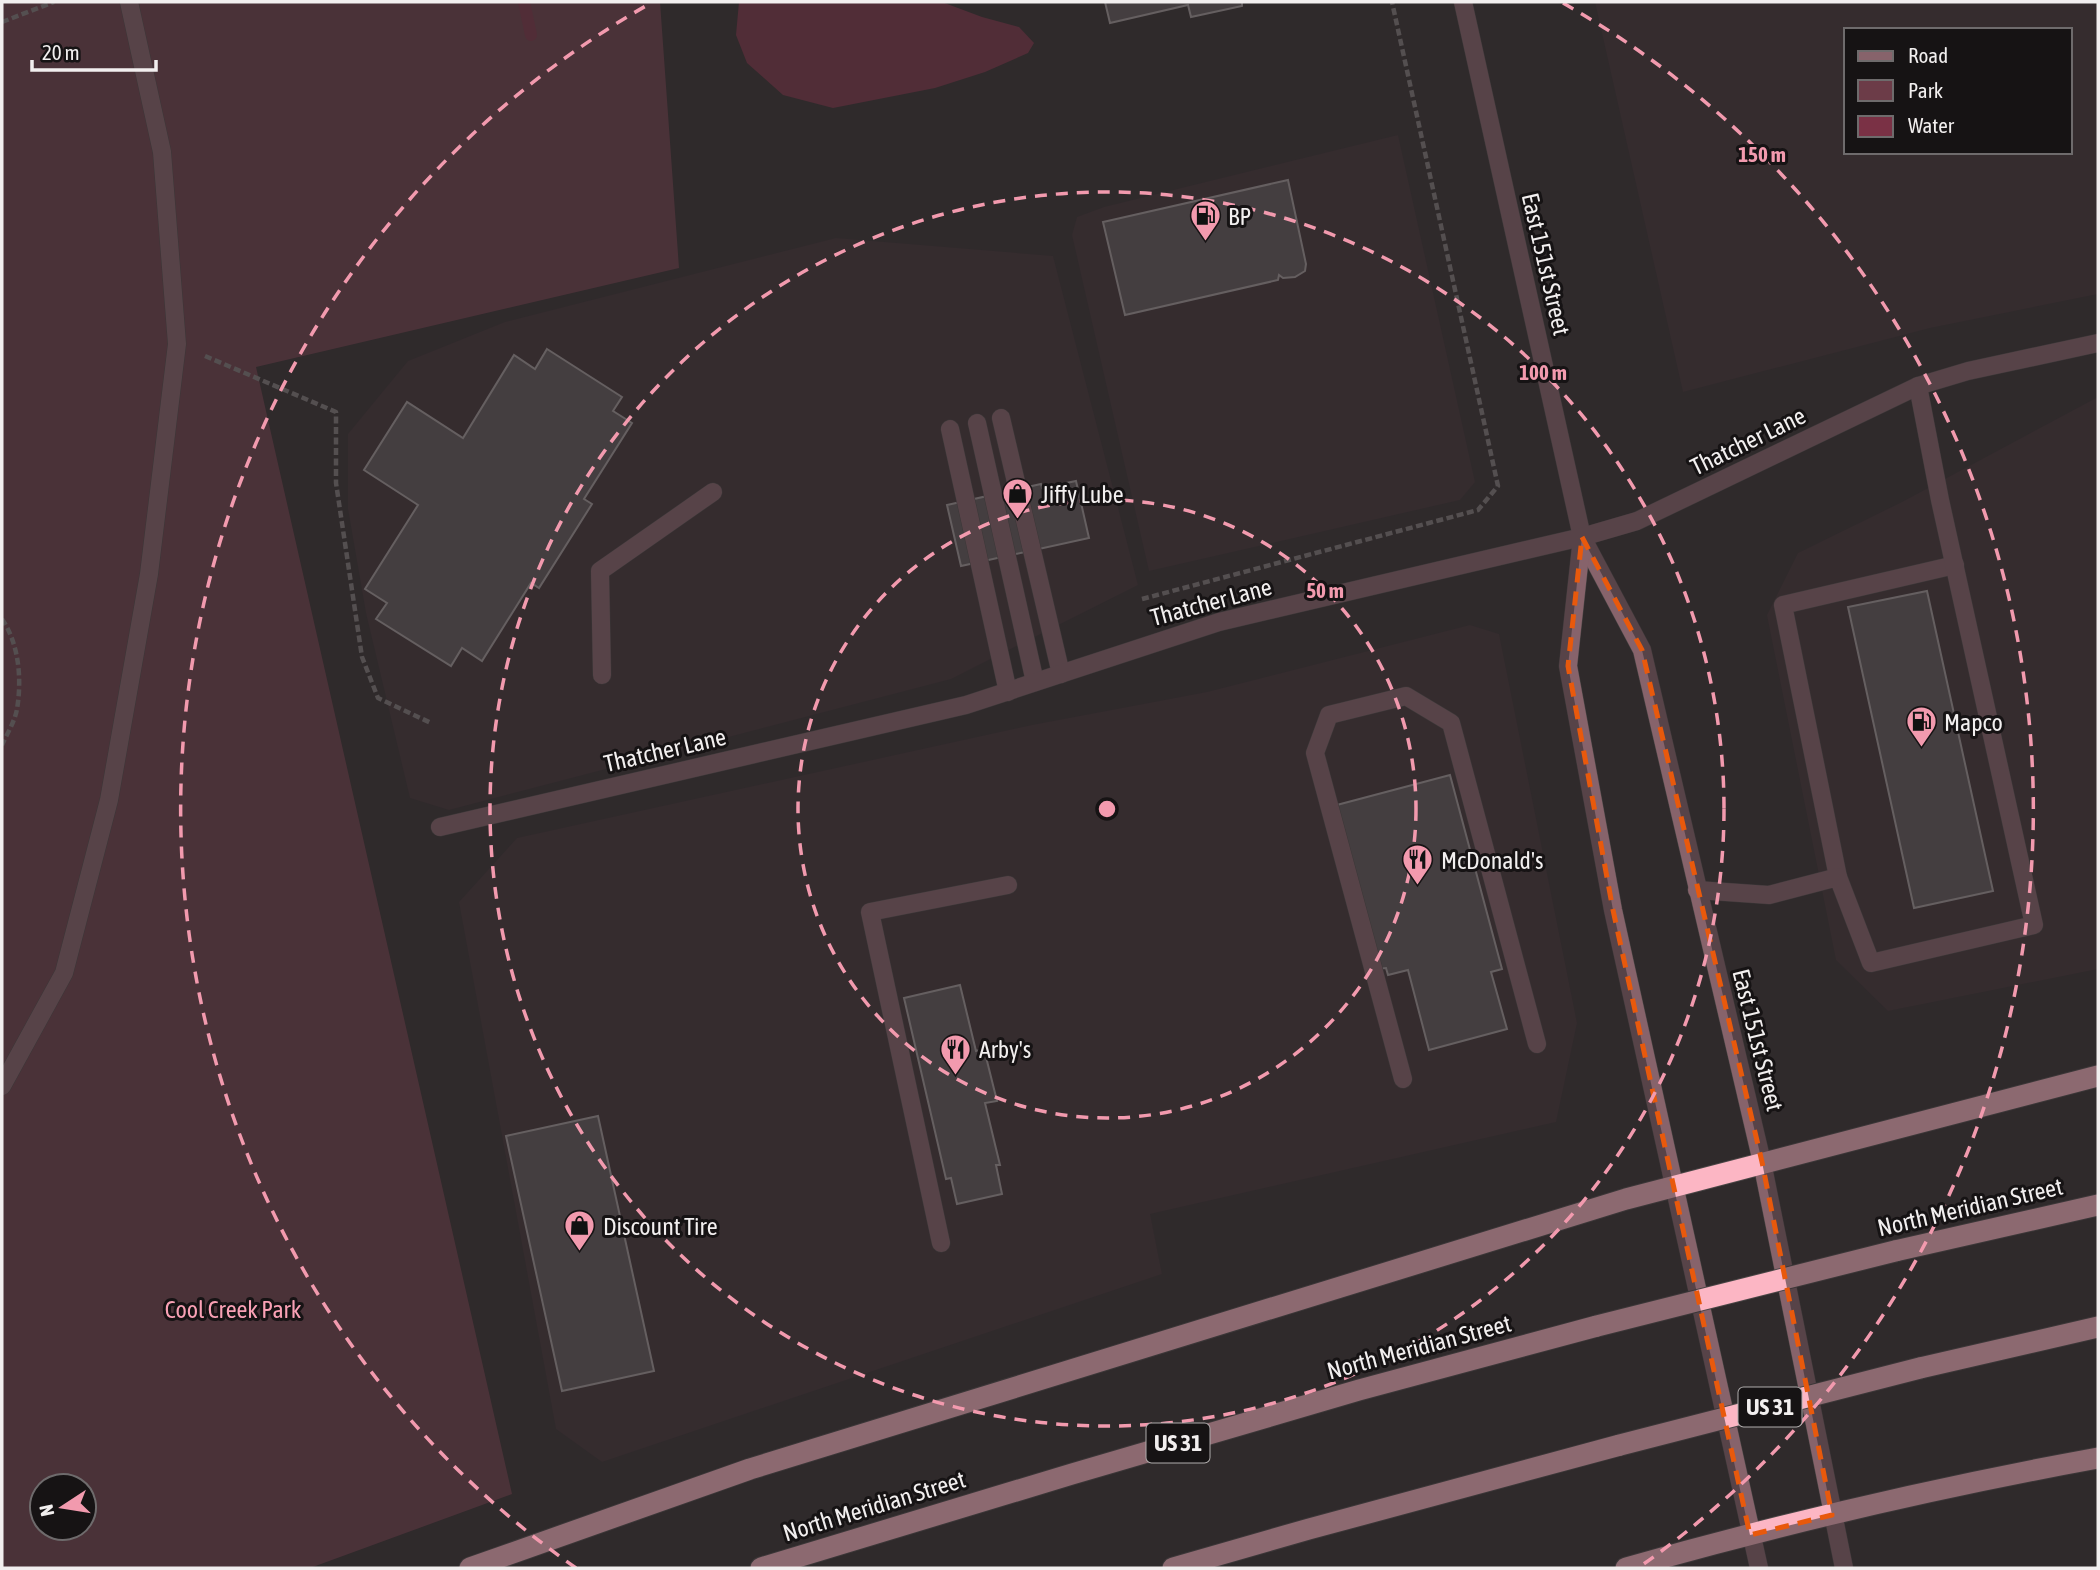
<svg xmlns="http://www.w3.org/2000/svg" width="2100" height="1570" font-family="'Asap Condensed',sans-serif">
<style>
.built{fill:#3c2f32;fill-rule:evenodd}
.green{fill:#6c3c48;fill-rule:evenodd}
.water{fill:#7a3145}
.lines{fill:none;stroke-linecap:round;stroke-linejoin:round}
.stream{stroke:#7a3145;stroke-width:12}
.building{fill:#5e5859;stroke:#a69fa0;stroke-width:2}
.minor-casing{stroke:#4a4646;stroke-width:19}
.highway-casing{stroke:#4a4646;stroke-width:23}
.path{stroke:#817d7d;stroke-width:4.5;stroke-dasharray:7 3.5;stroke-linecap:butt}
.minor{stroke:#87636b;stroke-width:18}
.highway{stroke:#fcb6c4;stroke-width:21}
.highway-bridge-casing{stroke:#4a4646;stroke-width:23;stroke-linecap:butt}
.highway-bridge{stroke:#fcb6c4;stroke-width:21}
.marked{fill:none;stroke:#e8590c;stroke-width:5;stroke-dasharray:14 9;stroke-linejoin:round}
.ring{fill:none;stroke:#f29aae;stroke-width:3.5;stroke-dasharray:12 9}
.labels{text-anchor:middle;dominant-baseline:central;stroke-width:6;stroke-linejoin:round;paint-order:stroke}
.shield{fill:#161314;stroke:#b0adad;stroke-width:2}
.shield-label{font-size:23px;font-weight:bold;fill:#f2efef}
.poi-label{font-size:24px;fill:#f2efef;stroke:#161314;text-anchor:start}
.street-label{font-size:24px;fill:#f2efef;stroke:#161314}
.park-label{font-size:24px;fill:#f9a1b5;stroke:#161314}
.centre{fill:#f29aae;stroke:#161314;stroke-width:3.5}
.ring-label{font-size:21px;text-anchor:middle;font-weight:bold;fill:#f29aae;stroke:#161314;stroke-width:6;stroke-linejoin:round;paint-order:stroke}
</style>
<rect width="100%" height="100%" fill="#2f2a2b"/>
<g class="built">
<path d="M1595,2H2098V294L1930,328L1683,392ZM1846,30H2070V152H1846Z"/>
<polygon points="1398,135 1475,482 1460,500 1149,571 1072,235 1077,217 1104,207"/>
<polygon points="836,238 1053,256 1138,585 951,679 449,810 410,798 366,613 348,509 348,434 408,361 505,322"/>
<polygon points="2098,397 2098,969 1888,1011 1836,960 1767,615 1798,553 1902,502"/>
<polygon points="1470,625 1499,634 1577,1023 1556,1122 1150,1214 1162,1274 602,1462 556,1429 459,902 517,838 1032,725 1207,692"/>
</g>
<path class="green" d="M2,2H660L679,268L256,367L512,1494L310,1568H2ZM42,1486H84V1528H42Z"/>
<polygon class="water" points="739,2 942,2 982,17 1019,27 1034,43 1028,53 985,72 935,88 833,108 783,95 747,63 736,35"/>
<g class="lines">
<polyline class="stream" points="524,2 531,35"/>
</g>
<g class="building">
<polygon points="1105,2 1242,2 1242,6 1191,17 1188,5 1110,23"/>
<polygon points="1288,180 1306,264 1305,271 1295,277 1283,278 1279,275 1278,280 1125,315 1103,222"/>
<polygon points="547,349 622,397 613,411 632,423 584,499 592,504 539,588 531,583 482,661 462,648 451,666 376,619 387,603 365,589 418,505 364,470 407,402 463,438 514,355 535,369"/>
<polygon points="1076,481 1089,538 961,566 947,505 1041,484 1042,488"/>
<polygon points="1927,591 1993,891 1914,908 1848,607"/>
<polygon points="1450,775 1502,969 1491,972 1507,1029 1429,1050 1408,970 1388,975 1386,968 1377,969 1333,806"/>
<polygon points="960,985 976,1051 984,1049 997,1101 985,1103 1000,1165 996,1165 1002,1194 957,1204 951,1178 946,1179 904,998"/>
<polygon points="598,1116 654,1371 562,1391 506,1136"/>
</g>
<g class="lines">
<defs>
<g id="minor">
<polyline points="1463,2 1582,537 1642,650 1762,1162 1844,1568"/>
<polyline points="1001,418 1061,674"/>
<polyline points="977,423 1035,682"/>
<polyline points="950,429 1008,692"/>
<polyline points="1582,537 1568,666 1613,910 1759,1568"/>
<polyline points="602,675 600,571 713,492"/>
<polyline points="440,827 966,705 1219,622 1582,537 1637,521 1918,386 1968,371 2098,343"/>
<polyline points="1838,877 1783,605 1955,565"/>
<polyline points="1697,890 1769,895 1838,877 1871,963 2034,925 1940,500 1918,386"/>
<polyline points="1403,1079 1315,753 1329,715 1406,696 1451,723 1537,1044"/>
<polyline points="2,1086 64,973 109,800 149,574 177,344 162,152 129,2"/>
<polyline points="941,1243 870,912 1008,885"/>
</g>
<g id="highway">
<polyline points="1895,1251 2098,1205"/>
<polyline points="1920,1368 2098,1327"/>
<polyline points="470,1568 750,1469 1626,1199 2098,1076"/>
<polyline points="761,1568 1072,1474 1359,1390 1597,1326"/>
<polyline points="1173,1568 1309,1529 1620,1445"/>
<path d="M1626,1568C1781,1524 1939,1487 2098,1458"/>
</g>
</defs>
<use href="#minor" class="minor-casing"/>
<use href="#highway" class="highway-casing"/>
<g class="path">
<polyline points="2,22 54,2"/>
<polyline points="205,356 336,412 336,483 362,657 378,698 431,723"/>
<polyline points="1142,599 1478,510 1498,486 1392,2"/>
<path d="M2,619C19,644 22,679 17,709C15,721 7,734 2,745"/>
</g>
<use href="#minor" class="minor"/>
<use href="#highway" class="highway"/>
<defs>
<g id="highway-bridge">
<polyline points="1597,1326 1895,1251"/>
<polyline points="1620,1445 1920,1368"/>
</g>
</defs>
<use href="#highway-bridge" class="highway-bridge-casing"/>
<use href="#highway-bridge" class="highway-bridge"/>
</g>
<path d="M0 0H2100V1570H0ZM1582,537L1642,650L1762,1162L1832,1515L1750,1535L1613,910L1568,666Z" fill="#2f2a2b" fill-opacity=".55" fill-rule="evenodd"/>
<path class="marked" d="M1582,537L1642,650L1762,1162L1832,1515L1750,1535L1613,910L1568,666Z"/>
<g class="ring">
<circle cx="1107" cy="809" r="309"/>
<circle cx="1107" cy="809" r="617"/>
<path d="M576 1568A926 926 0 0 1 651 3M1563 3A926 926 0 0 1 1638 1568"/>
</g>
<defs>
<symbol id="fuel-pin" viewBox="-11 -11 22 30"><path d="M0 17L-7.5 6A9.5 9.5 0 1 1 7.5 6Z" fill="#f29aae" stroke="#161314"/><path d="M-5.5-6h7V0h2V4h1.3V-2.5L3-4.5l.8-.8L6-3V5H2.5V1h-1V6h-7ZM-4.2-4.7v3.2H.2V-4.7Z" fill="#111"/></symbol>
<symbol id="shop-pin" viewBox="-11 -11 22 30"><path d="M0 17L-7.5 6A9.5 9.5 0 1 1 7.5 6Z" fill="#f29aae" stroke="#161314"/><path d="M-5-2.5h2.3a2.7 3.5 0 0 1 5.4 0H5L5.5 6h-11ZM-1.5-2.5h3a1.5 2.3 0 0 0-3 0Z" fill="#111"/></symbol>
<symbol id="restaurant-pin" viewBox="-11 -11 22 30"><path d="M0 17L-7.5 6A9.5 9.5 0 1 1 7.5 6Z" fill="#f29aae" stroke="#161314"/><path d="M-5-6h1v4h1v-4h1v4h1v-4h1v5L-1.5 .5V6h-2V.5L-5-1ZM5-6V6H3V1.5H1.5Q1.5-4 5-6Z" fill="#111"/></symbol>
</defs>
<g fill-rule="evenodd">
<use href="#fuel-pin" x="1188" y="198" width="35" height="47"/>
<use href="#shop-pin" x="1000" y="476" width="35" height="47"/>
<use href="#fuel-pin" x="1904" y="704" width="35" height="47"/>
<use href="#restaurant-pin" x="1400" y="842" width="35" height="47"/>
<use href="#restaurant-pin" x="938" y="1032" width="35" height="47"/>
<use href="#shop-pin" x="562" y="1208" width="35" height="47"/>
</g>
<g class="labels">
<g class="shield">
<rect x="1738.5" y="1387.5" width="63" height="39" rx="5"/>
<rect x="1146.5" y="1423.5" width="63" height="39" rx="5"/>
</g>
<g class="shield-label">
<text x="1770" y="1407">US 31</text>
<text x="1178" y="1443">US 31</text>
</g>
<g class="poi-label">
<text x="1228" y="216">BP</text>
<text x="1041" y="494">Jiffy Lube</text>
<text x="1944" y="722">Mapco</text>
<text x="1441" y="860">McDonald's</text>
<text x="979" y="1049">Arby's</text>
<text x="603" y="1226">Discount Tire</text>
</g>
<g class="street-label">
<text transform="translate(1546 264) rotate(77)">East 151st Street</text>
<text transform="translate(1748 441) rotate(-26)">Thatcher Lane</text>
<text transform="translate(1211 602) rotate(-15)">Thatcher Lane</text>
<text transform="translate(665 750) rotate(-13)">Thatcher Lane</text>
<text transform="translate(1758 1040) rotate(76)">East 151st Street</text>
<text transform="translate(1970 1207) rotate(-13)">North Meridian Street</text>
<text transform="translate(1419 1347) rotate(-15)">North Meridian Street</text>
<text transform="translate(874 1506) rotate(-17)">North Meridian Street</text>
</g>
<g class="park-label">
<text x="233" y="1309">Cool Creek Park</text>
</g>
</g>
<circle cx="1107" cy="809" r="10" class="centre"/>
<g class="ring-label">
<text x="1762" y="162">150 m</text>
<text x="1543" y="380">100 m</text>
<text x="1325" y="598">50 m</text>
</g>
<rect width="2100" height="1570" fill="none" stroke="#f2efef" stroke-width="7"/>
<rect x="1844" y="28" width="228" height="126" fill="#161314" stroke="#6e6b6c" stroke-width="2"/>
<rect x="1858" y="51" width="35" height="10" fill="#87636b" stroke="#6e6b6c" stroke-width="2"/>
<text x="1908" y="63" font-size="21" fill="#f2efef">Road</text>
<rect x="1858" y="80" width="35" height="21" fill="#6c3c48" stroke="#6e6b6c" stroke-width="2"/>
<text x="1908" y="98" font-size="21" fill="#f2efef">Park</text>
<rect x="1858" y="116" width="35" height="21" fill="#7a3145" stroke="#6e6b6c" stroke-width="2"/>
<text x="1908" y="133" font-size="21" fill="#f2efef">Water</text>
<g transform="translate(63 1507) rotate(258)"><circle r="33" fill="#161314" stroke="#6e6b6c" stroke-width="2"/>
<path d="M0-5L12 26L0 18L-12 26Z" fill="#f29aae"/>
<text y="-10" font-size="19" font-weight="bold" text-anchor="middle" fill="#f2efef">N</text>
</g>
<path d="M32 60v10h124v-10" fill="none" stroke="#f2efef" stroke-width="3.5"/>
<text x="42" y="60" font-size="21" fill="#f2efef" stroke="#161314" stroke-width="5" paint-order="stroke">20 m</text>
</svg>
